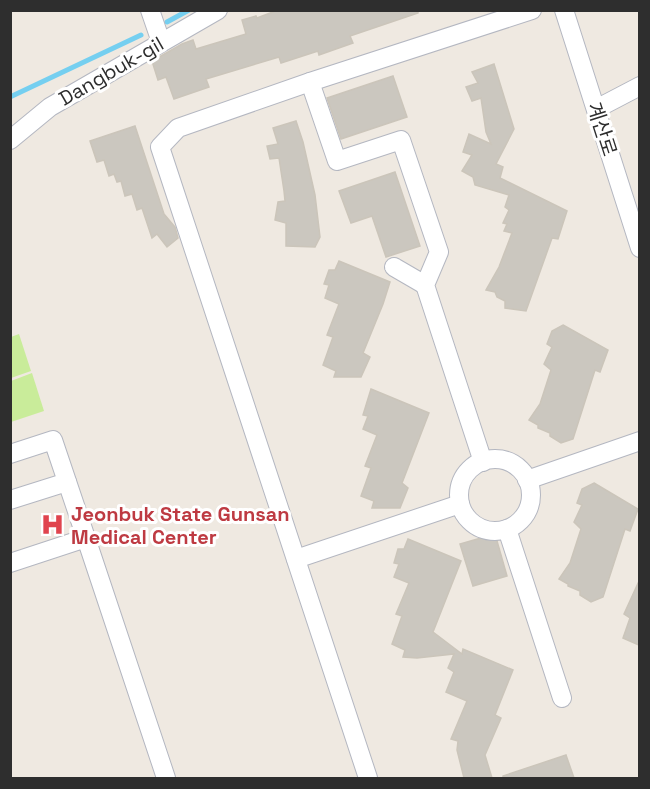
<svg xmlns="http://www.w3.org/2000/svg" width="650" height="789" font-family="'Space Grotesk','Noto Sans KR',sans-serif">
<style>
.pitch{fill:#c9ec9a}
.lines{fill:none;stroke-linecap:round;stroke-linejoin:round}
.stream{stroke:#75cff0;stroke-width:5}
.building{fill:#cbc7bf;stroke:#cbc5ba;stroke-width:1.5}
.minor-casing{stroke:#b4b7c1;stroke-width:20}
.minor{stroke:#fff;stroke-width:18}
.labels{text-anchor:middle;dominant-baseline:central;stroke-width:6;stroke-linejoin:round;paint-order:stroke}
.street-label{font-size:20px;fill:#2e2e2e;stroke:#fff}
.health-label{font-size:20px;font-weight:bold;fill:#be3a42;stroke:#fff;text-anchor:start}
</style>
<rect width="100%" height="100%" fill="#efe9e1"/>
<g class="pitch">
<polygon points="19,334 31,371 11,378 11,337"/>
<polygon points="32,373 44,411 11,422 11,381"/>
</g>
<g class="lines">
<g class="stream">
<polyline points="167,22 189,10"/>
<polyline points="10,97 141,35"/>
</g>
</g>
<g class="building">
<polygon points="278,10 418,10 418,13 350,36 353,43 319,55 318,51 281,63 279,57 206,79 209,87 174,99 166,77 158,80 152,61 182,44 193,40 196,49 246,34 242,20 256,16 257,18"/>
<polygon points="494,64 514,129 496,164 503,167 500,178 567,211 558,239 552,238 526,311 505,308 505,301 497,297 495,292 486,290 499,267 512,233 504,231 507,224 503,223 509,210 505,207 509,195 475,185 473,177 462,171 472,155 463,152 469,134 491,144 486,132 481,98 472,101 466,87 478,83 472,72"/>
<polygon points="393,76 407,117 341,139 327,98"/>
<polygon points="296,121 303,142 315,195 320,237 315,247 286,246 286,223 275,220 278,202 285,201 284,191 279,158 270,159 267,146 278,144 273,128"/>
<polygon points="135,126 164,214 175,227 178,238 167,247 157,234 152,238 142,208 137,210 132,194 125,196 121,181 117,182 114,174 109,176 104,160 97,162 90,141"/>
<polygon points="395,172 420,246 386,257 372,216 351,223 339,191"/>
<polygon points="339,261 390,282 383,304 363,353 370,357 361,377 334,377 336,371 323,365 333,337 327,335 339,304 325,298 329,285 324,284 329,270 335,270"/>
<polygon points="563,325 608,350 600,372 595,370 573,439 561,443 550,436 550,433 538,428 538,425 529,420 540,404 551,370 544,364 552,347 547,344 552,331"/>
<polygon points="371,389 429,413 402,483 408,488 400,508 372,508 374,501 361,496 371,468 365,466 377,435 363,429 368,416 363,415"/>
<polygon points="594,483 638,509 630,531 625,529 603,597 591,602 580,595 580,591 568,586 568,584 559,579 570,563 581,529 574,522 582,505 577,503 582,489"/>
<polygon points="495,534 507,576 473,586 460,544"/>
<polygon points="408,539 461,561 433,632 462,654 463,649 513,670 495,715 501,718 485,755 492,778 464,778 457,750 458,741 451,739 467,701 446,692 454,672 448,668 454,654 417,658 403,657 405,650 392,644 402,616 396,614 409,583 394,577 399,564 394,563 398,549 404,549"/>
<polygon points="639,581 639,645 623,638 630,618 624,614"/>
<polygon points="566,755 574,778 503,778 503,776"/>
</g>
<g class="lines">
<defs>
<g id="minor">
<polyline points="150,10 161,42"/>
<polyline points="564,10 640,248"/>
<polyline points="310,82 337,161 401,140 439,252 425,285 483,462"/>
<polyline points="596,109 640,86"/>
<polyline points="10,140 50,107 218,10"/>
<polyline points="394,267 425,285"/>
<polyline points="10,454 53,440 86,538"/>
<circle cx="495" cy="495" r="36"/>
<polyline points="527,480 640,441"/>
<polyline points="10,500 67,482"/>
<polyline points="507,529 562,698"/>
<polyline points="296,559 460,504"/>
<polyline points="10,563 86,538 166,778"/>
<polyline points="368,778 160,147 178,128 310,82 532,10"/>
</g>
</defs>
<use href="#minor" class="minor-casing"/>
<use href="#minor" class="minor"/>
</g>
<defs>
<symbol id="hospital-bare" viewBox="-9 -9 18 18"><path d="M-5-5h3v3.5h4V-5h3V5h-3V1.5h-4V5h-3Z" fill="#e0444e" stroke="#fff" stroke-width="2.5" paint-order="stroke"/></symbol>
</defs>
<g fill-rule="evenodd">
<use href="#hospital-bare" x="36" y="508" width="33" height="33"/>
</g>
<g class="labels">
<g class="street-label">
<text transform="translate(111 71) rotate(-30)">Dangbuk-gil</text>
<text transform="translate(602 129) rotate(72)">계산로</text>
</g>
<g class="health-label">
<text x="71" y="514">Jeonbuk State Gunsan<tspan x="71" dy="23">Medical Center</tspan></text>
</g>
</g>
<rect width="650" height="789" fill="none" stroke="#2e2e2e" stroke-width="24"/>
</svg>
